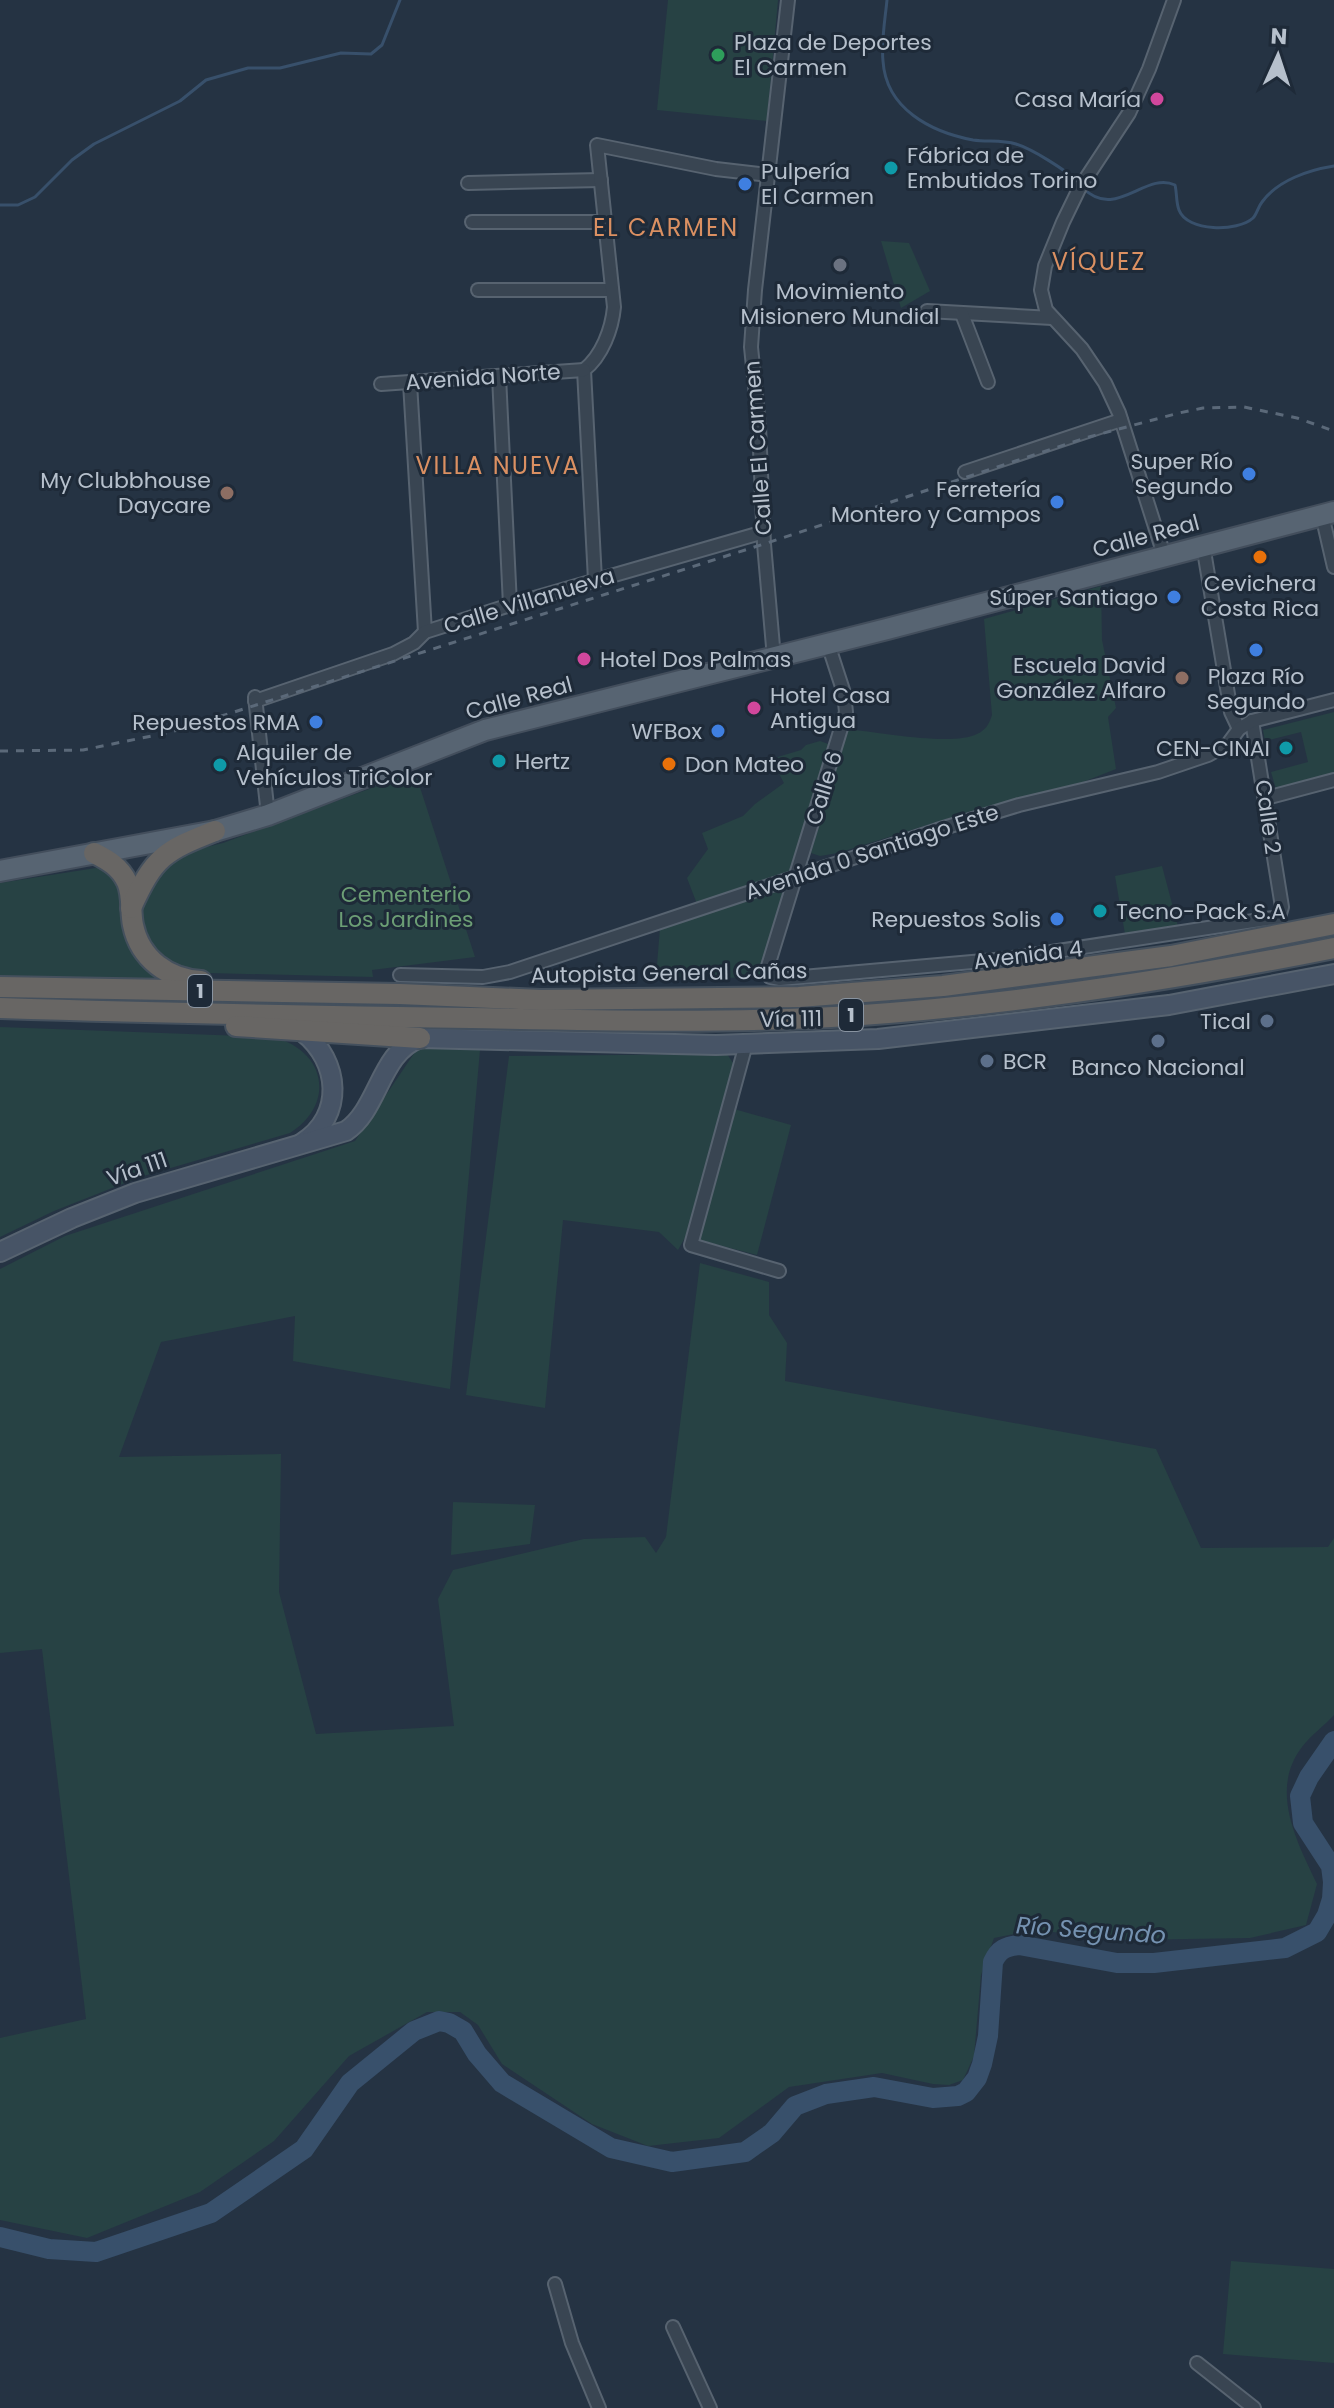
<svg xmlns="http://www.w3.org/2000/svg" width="1334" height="2408" font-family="Poppins,sans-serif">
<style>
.green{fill:#274244}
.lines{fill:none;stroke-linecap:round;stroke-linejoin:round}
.stream{stroke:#38506b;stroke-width:3}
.river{stroke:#38506b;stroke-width:20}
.minor-casing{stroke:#576370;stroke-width:16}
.secondary-casing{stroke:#576370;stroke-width:22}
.primary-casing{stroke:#434e5c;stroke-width:24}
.trunk-casing{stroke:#44505d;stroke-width:24}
.minor{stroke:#394552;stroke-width:12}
.secondary{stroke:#475466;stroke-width:18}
.primary{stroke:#576472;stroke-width:20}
.trunk{stroke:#686664;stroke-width:20}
.rail{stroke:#5b6979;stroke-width:3;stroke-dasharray:8 8;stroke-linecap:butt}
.leisure-dot{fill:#2e9e5b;stroke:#1e2a38;stroke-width:3}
.hotel-dot{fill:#d1479c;stroke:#1e2a38;stroke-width:3}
.culture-dot{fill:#0f9aa8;stroke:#1e2a38;stroke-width:3}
.shop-dot{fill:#3f7fe0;stroke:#1e2a38;stroke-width:3}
.worship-dot{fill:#6b7280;stroke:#1e2a38;stroke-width:3}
.education-dot{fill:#8d6e63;stroke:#1e2a38;stroke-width:3}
.food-dot{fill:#e8710a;stroke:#1e2a38;stroke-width:3}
.service-dot{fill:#5c6f8a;stroke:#1e2a38;stroke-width:3}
.labels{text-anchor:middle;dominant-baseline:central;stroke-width:6;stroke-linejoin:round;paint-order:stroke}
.shield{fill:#1e2a38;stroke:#8893a0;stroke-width:2}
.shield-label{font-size:20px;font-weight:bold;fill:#b6c0cc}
.poi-label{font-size:22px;fill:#b6c0cc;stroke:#1e2a38;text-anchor:end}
.street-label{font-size:22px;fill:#b6c0cc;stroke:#1e2a38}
.park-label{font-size:22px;fill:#6c9e75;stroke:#1e2a38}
.neighbourhood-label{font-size:24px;letter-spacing:2px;fill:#db9062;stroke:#1e2a38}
.water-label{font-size:24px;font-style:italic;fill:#7592b1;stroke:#1e2a38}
</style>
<rect width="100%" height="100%" fill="#253343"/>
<g class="green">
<polygon points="668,0 778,0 767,121 657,110"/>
<polygon points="881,241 909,243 930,291 901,308"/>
<path d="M1101,586L1102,640L1116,708L1108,717L1116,769L1083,782L978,809L838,853L820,856L811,853L848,726L855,730C882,733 954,746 977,734C986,730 989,724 992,715L984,619Z"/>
<polygon points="1334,712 1334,774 1276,789 1271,772 1308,762 1301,732 1265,741 1263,730"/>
<polygon points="820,741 831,745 795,866 790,871 697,904 687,878 708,849 702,833 743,816 755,804 784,783 771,759 801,750 806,745"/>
<polygon points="415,772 475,957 372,970 373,977 208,973 174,965 160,955 147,936 143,924 143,903 147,890 178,854 223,843"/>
<polygon points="1162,866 1179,930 1125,934 1115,876"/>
<path d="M102,867C130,877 118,926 130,949C137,962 149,972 161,981L0,977V883Z"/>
<polygon points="792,884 762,978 656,977 660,928"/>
<path d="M0,1027L272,1037C325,1049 337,1103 290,1133L140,1177L54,1211L0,1237Z"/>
<path d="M419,1046L480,1050L450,1389L293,1361L295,1316L161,1342L119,1457L281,1454L279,1592L316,1734L454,1726L438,1599L453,1570L584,1539L645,1537L656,1553L666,1537L700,1263L769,1282V1315L787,1343L785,1381L1156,1449L1201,1548L1328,1547L1334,1538V1715C1324,1726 1311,1735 1302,1747C1269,1790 1297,1842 1317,1884L1306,1925L1250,1938L1125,1940L1034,1930L994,1938L981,1975L974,2056L963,2080L949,2085L933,2084L882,2073L789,2087L719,2138L648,2146L592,2124L502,2064L478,2025L460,2012H427L349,2056L274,2141L200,2192L87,2238L0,2220V2038L86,2019L42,1649L0,1653V1269L65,1236L355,1141Z"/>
<polygon points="727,1054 735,1066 687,1234 678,1250 659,1232 563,1220 545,1408 466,1395 509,1056"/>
<polygon points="734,1109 791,1125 757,1255 699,1240"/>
<polygon points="453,1502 535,1505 530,1544 451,1555"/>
<polygon points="1231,2261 1334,2269 1334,2363 1223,2354"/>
</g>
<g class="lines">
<g class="stream">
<path d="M887,0C885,20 881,42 883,61C886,109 931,132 973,140C987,142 1002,140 1016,144C1032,149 1066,170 1078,182"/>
<path d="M1083,188C1116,221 1145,171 1175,185C1177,193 1176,203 1179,210C1187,232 1238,232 1253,218C1257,214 1258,207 1262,202C1278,180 1309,170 1334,166"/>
<polyline points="0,205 18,205 35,197 72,160 94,144 180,101 206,80 248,68 280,68 341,53 371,54 382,45 400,0"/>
</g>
<path class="river" d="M0,2237L49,2249L96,2252L211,2213L304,2149L350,2083L414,2031L439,2021L449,2023L463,2031L477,2054L502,2083L611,2148L672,2162L745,2152L772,2133L795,2106L826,2094L874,2087L933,2098L958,2096L966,2092L977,2078L982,2064L988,2036L993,1962C999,1949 1005,1947 1019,1945L1117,1963H1154L1285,1948L1317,1932L1327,1915L1332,1899L1333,1882L1331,1866L1303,1823L1300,1796L1309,1777L1334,1741"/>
<defs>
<g id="minor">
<polyline points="468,183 601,180"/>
<polyline points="472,222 606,222"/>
<polyline points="478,290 612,290"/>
<polyline points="927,311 1052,318"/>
<polyline points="962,314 988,382"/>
<path d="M584,370C602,356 612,329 614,307L597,145L716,169L769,175"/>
<polyline points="584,370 595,580"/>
<polyline points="499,376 510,605"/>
<polyline points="410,383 425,632"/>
<polyline points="381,384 584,370"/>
<polyline points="965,472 1121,420"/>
<polyline points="1322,515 1334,567"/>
<polyline points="1203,545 1231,712 1239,729"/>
<polyline points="1164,555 1119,413 1105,383 1082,349 1046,310 1041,290 1045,266 1063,222 1079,189 1129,113 1149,69 1174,0"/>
<polyline points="828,644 844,693 846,712 768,966 770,977 780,979 1006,959 1279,917 1282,907 1252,721"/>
<polyline points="774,658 764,544 759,426 751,347 755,290 788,0"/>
<polyline points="255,697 268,815"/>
<polyline points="255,701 393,654 414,643 425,632 510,605 764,532"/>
<polyline points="1266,798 1334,780"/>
<polyline points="400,975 483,977 510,972 937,830 1019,805 1158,772 1208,755 1228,744 1239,729 1252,721 1334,700"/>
<polyline points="746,1044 691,1245 779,1271"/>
<polyline points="555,2284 572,2343 599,2408"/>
<polyline points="673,2327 710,2408"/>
<polyline points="1197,2363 1254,2408"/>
</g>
<g id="secondary">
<path d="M302,1143C345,1116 340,1061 303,1032"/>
<path d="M0,1252L72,1218L135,1193L346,1131C379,1109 380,1052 420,1038L716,1045L878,1039L1169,1005L1334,974"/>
</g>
<polyline id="primary" points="0,871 215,831 268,815 485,730 887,629 1334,512"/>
<g id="trunk">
<path d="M94,853C108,860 120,867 127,882C133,895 130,911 133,925C140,959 168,979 201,981"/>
<path d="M131,908C154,857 164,851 215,831"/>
<polyline points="0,987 400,994 541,1000 799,997 943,986 1171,956 1334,924"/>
<path d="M0,1008C157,1013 314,1016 471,1018C585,1020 700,1023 814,1018C988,1009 1163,982 1334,948"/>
<polyline points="236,1026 420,1038"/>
</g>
</defs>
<use href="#minor" class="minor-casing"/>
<use href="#secondary" class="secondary-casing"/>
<use href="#primary" class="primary-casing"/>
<use href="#trunk" class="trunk-casing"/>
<use href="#minor" class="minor"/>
<use href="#secondary" class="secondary"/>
<use href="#primary" class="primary"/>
<use href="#trunk" class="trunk"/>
<polyline class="rail" points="0,751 83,750 171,732 764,544 1085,438 1179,413 1203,408 1244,407 1297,418 1334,431"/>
</g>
<circle class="leisure-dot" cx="718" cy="55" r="8"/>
<g class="hotel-dot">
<circle cx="1157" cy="99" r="8"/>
<circle cx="584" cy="659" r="8"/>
<circle cx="754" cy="708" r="8"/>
</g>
<g class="culture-dot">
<circle cx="891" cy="168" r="8"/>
<circle cx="1286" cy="748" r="8"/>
<circle cx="499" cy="761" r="8"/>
<circle cx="220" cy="765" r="8"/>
<circle cx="1100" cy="911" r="8"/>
</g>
<g class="shop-dot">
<circle cx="745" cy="184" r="8"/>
<circle cx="1249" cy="474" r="8"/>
<circle cx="1057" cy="502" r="8"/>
<circle cx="1174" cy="597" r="8"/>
<circle cx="1256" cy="650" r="8"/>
<circle cx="316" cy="722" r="8"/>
<circle cx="718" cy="731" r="8"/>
<circle cx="1057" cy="919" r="8"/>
</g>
<circle class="worship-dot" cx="840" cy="265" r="8"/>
<g class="education-dot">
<circle cx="227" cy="493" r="8"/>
<circle cx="1182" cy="678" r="8"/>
</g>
<g class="food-dot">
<circle cx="1260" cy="557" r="8"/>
<circle cx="669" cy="764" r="8"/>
</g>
<g class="service-dot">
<circle cx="1267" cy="1021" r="8"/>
<circle cx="1158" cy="1041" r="8"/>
<circle cx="987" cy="1061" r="8"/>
</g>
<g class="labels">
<g class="shield">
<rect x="188" y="975" width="24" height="32" rx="6"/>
<rect x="839" y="999" width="24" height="32" rx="6"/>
</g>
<g class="shield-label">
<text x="200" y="991">1</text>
<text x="851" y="1015">1</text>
</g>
<g class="poi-label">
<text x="734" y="42" text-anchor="start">Plaza de Deportes<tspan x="734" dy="25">El Carmen</tspan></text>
<text x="1141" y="99">Casa María</text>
<text x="907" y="155" text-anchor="start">Fábrica de<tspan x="907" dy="25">Embutidos Torino</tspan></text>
<text x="761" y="171" text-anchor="start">Pulpería<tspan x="761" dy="25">El Carmen</tspan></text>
<text x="840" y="291" text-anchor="middle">Movimiento<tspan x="840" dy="25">Misionero Mundial</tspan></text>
<text x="1233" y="461">Super Río<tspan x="1233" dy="25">Segundo</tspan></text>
<text x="211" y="480">My Clubbhouse<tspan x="211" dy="25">Daycare</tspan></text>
<text x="1041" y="489">Ferretería<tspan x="1041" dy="25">Montero y Campos</tspan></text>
<text x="1260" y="583" text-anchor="middle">Cevichera<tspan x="1260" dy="25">Costa Rica</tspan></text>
<text x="1158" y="597">Súper Santiago</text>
<text x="600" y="659" text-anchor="start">Hotel Dos Palmas</text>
<text x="1166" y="665">Escuela David<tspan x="1166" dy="25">González Alfaro</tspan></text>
<text x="1256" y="676" text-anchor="middle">Plaza Río<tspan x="1256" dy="25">Segundo</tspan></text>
<text x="770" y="695" text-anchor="start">Hotel Casa<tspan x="770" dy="25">Antigua</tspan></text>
<text x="300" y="722">Repuestos RMA</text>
<text x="702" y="731">WFBox</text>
<text x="1270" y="748">CEN-CINAI</text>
<text x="236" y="752" text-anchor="start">Alquiler de<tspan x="236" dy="25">Vehículos TriColor</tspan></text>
<text x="515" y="761" text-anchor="start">Hertz</text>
<text x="685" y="764" text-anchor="start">Don Mateo</text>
<text x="1116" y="911" text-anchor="start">Tecno-Pack S.A</text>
<text x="1041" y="919">Repuestos Solis</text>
<text x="1251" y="1021">Tical</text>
<text x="1003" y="1061" text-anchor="start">BCR</text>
<text x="1158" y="1067" text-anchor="middle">Banco Nacional</text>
</g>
<g class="street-label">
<text transform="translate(483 377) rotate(-4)">Avenida Norte</text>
<text transform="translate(758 448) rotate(-94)">Calle El Carmen</text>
<text transform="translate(1146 536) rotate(-15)">Calle Real</text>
<text transform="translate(529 601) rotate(-17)">Calle Villanueva</text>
<text transform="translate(519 698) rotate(-15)">Calle Real</text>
<text transform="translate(824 788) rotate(-73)">Calle 6</text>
<text transform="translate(1268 817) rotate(82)">Calle 2</text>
<text transform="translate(872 852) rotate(-18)">Avenida 0 Santiago Este</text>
<text transform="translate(1028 955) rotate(-7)">Avenida 4</text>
<text transform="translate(669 973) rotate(-1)">Autopista General Cañas</text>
<text transform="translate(791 1019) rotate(-1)">Vía 111</text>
<text transform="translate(137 1169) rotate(-19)">Vía 111</text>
</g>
<g class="park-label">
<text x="406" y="894">Cementerio<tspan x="406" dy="25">Los Jardines</tspan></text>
</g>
<g class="neighbourhood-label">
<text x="666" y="227">EL CARMEN</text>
<text x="1099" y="261">VÍQUEZ</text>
<text x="498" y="465">VILLA NUEVA</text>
</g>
<g class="water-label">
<text transform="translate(1091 1930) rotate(4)">Río Segundo</text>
</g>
</g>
<g transform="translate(1278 56) rotate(3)" stroke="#1e2a38" stroke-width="6" paint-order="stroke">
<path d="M0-6L14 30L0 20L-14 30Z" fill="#b6c0cc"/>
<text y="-12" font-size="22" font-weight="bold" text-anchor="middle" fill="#b6c0cc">N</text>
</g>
</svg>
